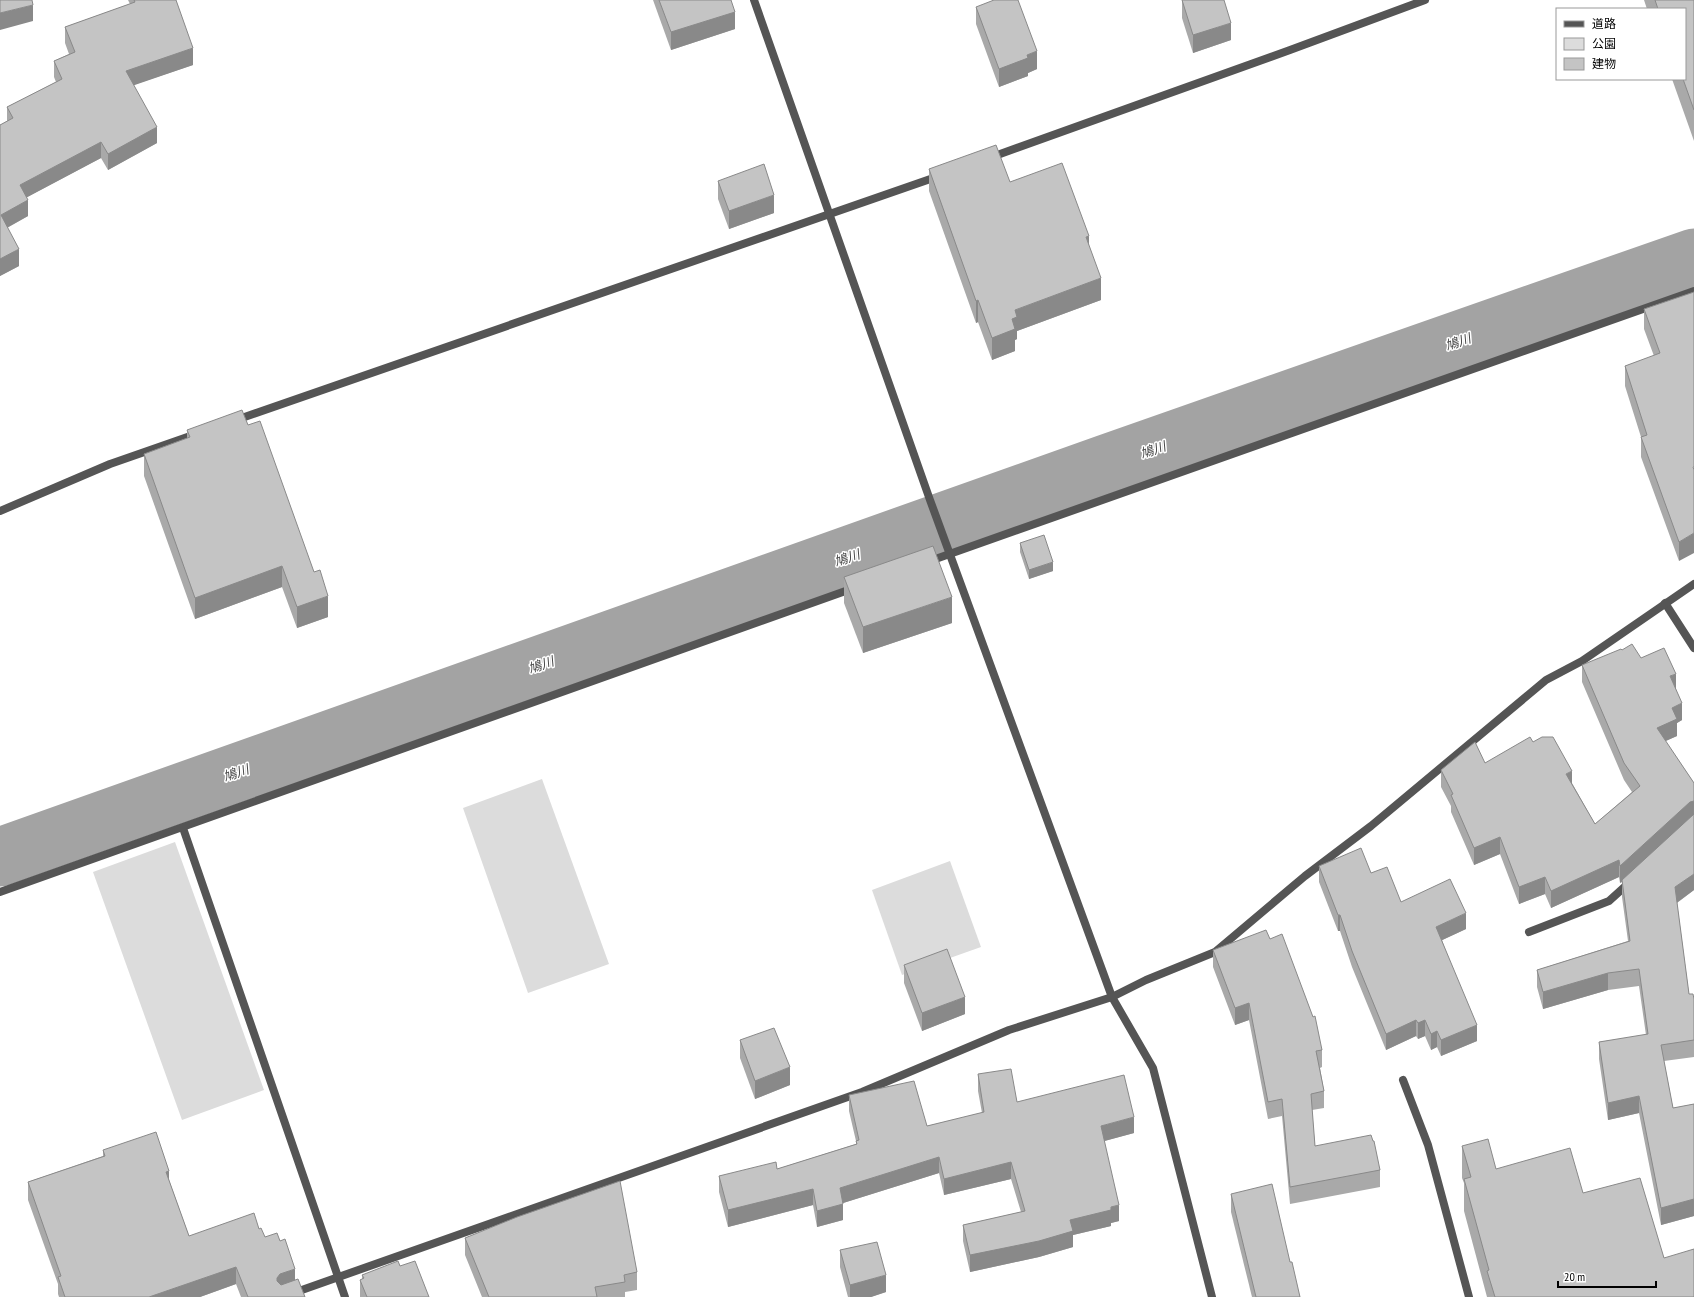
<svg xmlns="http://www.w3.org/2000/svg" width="1694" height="1297" font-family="'PT Sans Narrow','Noto Sans JP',sans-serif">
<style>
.green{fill:#dcdcdc}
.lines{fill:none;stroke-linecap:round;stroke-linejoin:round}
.river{stroke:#a3a3a3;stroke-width:59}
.lane{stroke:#555;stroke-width:8}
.street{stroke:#555;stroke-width:8}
.wall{fill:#a9a9a9}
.shaded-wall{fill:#898989}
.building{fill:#c4c4c4;stroke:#898989}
.labels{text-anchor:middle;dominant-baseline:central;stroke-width:3;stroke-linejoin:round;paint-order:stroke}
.water-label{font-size:13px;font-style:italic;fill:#444;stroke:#fff}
</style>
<rect width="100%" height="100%" fill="#fff"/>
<g class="green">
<polygon points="542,779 609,964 528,993 463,808"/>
<polygon points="175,842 264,1090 182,1120 93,872"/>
<polygon points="950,861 981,947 902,975 872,890"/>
</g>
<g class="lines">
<polyline class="river" points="0,857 1106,464 1694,258"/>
<polyline class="lane" points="1529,932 1609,901 1630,882"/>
<g class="street">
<polyline points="754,0 930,500 1112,997 1153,1068 1212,1297"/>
<polyline points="989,158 1290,50 1425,0"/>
<polyline points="236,420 939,176"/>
<polyline points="0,511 110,464 196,434"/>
<polyline points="927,562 1694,291"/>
<polyline points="1665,603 1694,648"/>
<polyline points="183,828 345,1297"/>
<polyline points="0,892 854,588"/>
<polyline points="1403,1080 1428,1145 1469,1297"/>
<polyline points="282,1297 862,1092 1009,1030 1112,997 1146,980 1215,952 1305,876 1371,826 1546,680 1582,661 1694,584"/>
</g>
</g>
<g class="wall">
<polygon points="128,0 176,0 193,65 133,85 157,143 108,170 101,158 27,197 28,216 7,228 19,266 0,276 0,125 7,121 7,107 56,82 54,77 54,61 69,54 65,43 65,27 130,4"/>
<polygon points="653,0 731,0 735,29 671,50"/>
<polygon points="1182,0 1231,40 1193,53 1182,18"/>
<polygon points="1644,0 1694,0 1694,141 1672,79 1685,79 1685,9 1647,9"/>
<polygon points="976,7 1037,69 1028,73 1028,76 999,87 976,24"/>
<polygon points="929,169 1010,182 1089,246 1101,300 1017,331 1017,339 1015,340 1015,351 992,360 978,322 976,323 929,191"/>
<polygon points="718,181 774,213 729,229 718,199"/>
<polygon points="1694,292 1679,561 1641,457 1641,437 1625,386 1625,366 1654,356 1644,329 1644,309"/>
<polygon points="187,430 328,617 297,628 282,587 195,619 144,476 144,454 187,438"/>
<polygon points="1020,543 1053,571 1029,579 1020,552"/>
<polygon points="844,577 952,623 863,653 844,603"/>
<polygon points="1641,658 1676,689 1682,720 1677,723 1677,736 1665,741 1694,783 1694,890 1677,903 1689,994 1694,999 1694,1057 1664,1061 1673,1108 1694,1104 1694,1216 1661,1225 1639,1113 1608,1120 1599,1059 1599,1042 1646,1035 1639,986 1608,990 1543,1009 1537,987 1537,970 1628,941 1622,897 1622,882 1620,883 1619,877 1551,908 1545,894 1519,904 1500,854 1474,865 1451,812 1451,806 1441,787 1441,770 1485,763 1533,742 1572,783 1595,824 1632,792 1624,780 1582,682 1582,665"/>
<polygon points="1319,866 1371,873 1401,902 1466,929 1442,940 1477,1041 1441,1056 1437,1047 1431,1050 1425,1036 1418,1039 1416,1036 1386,1050 1352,967 1340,931 1338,931 1319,882"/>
<polygon points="1270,939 1322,1050 1322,1067 1320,1068 1324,1091 1324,1108 1312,1110 1315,1146 1380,1170 1380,1187 1290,1204 1282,1116 1268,1119 1249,1020 1235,1025 1213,967 1213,950"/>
<polygon points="904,965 965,1014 922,1031 904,983"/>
<polygon points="740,1040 790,1085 755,1099 740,1058"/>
<polygon points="978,1074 1017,1102 1134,1133 1104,1141 1119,1221 1111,1223 1111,1226 1073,1235 1073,1247 1039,1257 970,1272 963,1241 963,1225 1021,1212 1011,1179 944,1195 939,1173 843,1203 843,1220 817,1227 813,1205 728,1227 719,1192 719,1176 777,1169 856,1144 856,1141 849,1111 849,1095 927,1126 982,1113 978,1091"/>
<polygon points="1462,1146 1496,1169 1583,1193 1664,1258 1694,1297 1487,1297 1464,1211 1464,1183 1462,1178"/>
<polygon points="103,1150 169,1180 189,1236 259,1229 295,1280 305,1297 241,1297 236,1284 200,1297 59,1297 58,1294 58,1284 28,1200 28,1182 103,1156"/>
<polygon points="1231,1194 1290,1262 1300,1297 1252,1297 1231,1212"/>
<polygon points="465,1238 637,1272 637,1290 625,1292 625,1297 482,1297 465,1255"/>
<polygon points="840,1250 886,1292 871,1297 848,1297 840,1267"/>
<polygon points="400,1266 429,1297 360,1297 360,1280 362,1279 362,1275"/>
</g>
<g class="shaded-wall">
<polygon points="33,5 33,21 0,30 0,13"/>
<polygon points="735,12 735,29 671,50 671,32"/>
<polygon points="1231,23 1231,40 1193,53 1193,35"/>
<polygon points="193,48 193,65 126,88 126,71"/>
<polygon points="1037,51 1037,69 1028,73 1028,76 999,87 999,69 1027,55"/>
<polygon points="157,127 157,143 108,170 108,154"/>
<polygon points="101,142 101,158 20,201 20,185"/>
<polygon points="774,195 774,213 729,229 729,211"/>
<polygon points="28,200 28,216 1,231 1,215"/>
<polygon points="1089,236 1089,258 1086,237"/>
<polygon points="19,249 19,266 0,276 0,259"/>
<polygon points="1101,278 1101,300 1017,331 1017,339 1015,340 1015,351 992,360 992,338 1012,319 1015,310"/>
<polygon points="978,300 978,322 976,323 976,301"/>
<polygon points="1694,533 1694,553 1679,561 1679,542"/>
<polygon points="1053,562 1053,571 1029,579 1029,570"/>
<polygon points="282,566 282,587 195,619 195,598"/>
<polygon points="328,596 328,617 297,628 297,607"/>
<polygon points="952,597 952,623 863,653 863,627"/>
<polygon points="1676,674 1676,691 1670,676"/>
<polygon points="1682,703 1682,720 1677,723 1677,736 1657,745 1657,728 1672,708"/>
<polygon points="1572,771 1572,788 1566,774"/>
<polygon points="1694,801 1694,818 1690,819 1620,883 1620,866 1690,802"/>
<polygon points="1500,837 1500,854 1474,865 1474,848"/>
<polygon points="1619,860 1619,877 1551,908 1551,891"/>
<polygon points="1694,874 1694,890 1675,904 1675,887"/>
<polygon points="1545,877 1545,894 1519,904 1519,887"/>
<polygon points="1466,913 1466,929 1436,943 1436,927"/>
<rect x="1338" y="915" width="2" height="16"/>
<polygon points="1608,973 1608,990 1543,1009 1543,992"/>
<polygon points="965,997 965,1014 922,1031 922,1013"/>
<polygon points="1249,1003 1249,1020 1235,1025 1235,1008"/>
<polygon points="1416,1020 1416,1036 1386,1050 1386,1034"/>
<polygon points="1425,1020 1425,1036 1418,1039 1418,1023"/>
<polygon points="1477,1025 1477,1041 1441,1056 1441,1040"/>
<polygon points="1437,1031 1437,1047 1431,1050 1431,1034"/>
<polygon points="790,1067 790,1085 755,1099 755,1081"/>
<polygon points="1639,1096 1639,1113 1608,1120 1608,1103"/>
<polygon points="1134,1117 1134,1133 1101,1142 1101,1126"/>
<polygon points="939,1157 939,1173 840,1204 840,1188"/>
<polygon points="1011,1162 1011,1179 944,1195 944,1179"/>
<polygon points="169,1171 169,1189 166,1172"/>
<polygon points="813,1189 813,1205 728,1227 728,1210"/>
<polygon points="1694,1199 1694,1216 1661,1225 1661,1208"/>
<polygon points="843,1204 843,1220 817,1227 817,1211"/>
<polygon points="1119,1205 1119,1221 1111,1223 1111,1226 1073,1235 1073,1247 1039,1257 970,1272 970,1255 1070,1220"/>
<polygon points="236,1267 236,1284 200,1297 149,1297"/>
<polygon points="295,1269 295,1287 277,1296 277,1278 280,1274"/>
<polygon points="886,1275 886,1292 871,1297 850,1297 850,1285"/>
</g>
<g class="building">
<polygon points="0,0 32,0 33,5 0,13"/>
<polygon points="134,0 176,0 193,48 126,71 157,127 108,154 101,142 20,185 28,200 1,215 19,249 0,259 0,125 13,118 7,107 62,79 54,61 75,52 65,27 135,2"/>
<polygon points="659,0 731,0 735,12 671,32"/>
<polygon points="994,0 1018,0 1037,51 1027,55 1028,58 999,69 976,7"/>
<polygon points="1182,0 1224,0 1231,23 1193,35"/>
<polygon points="1655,0 1694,0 1694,110 1683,79 1685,79 1685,9 1658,9"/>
<polygon points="996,145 1010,182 1062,163 1089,236 1086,237 1101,278 1015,310 1017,317 1012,319 1015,329 992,338 978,300 976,301 929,169"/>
<polygon points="764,164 774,195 729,211 718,181"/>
<polygon points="1694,292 1694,467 1693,467 1694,470 1694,533 1679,542 1641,437 1647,435 1625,366 1660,353 1644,309"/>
<polygon points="242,410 248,425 260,421 314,572 320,570 328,596 297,607 282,566 195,598 144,454 190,437 187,430"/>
<polygon points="1044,535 1053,562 1029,570 1020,543"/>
<polygon points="933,546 952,597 863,627 844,577"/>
<polygon points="1632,644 1641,658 1664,648 1676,674 1670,676 1682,703 1672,708 1677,719 1657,728 1694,783 1694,801 1690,802 1620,866 1619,860 1551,891 1545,877 1519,887 1500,837 1474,848 1451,795 1453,794 1441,770 1475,742 1485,763 1530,737 1533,742 1542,737 1553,737 1572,771 1566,774 1595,824 1640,786 1624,763 1582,665 1621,649 1622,650"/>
<polygon points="1694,814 1694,874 1675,887 1689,994 1693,994 1694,999 1694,1040 1661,1045 1673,1108 1694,1104 1694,1199 1661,1208 1639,1096 1608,1103 1599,1042 1648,1034 1639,969 1608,973 1543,992 1537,970 1630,941 1622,880"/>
<polygon points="1361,848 1371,873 1387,867 1401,902 1450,879 1466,913 1436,927 1477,1025 1441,1040 1437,1031 1431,1034 1425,1020 1418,1023 1416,1020 1386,1034 1352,951 1340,915 1338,915 1319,866"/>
<polygon points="1266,930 1270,939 1282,934 1313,1017 1315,1016 1322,1050 1316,1051 1324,1091 1311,1094 1315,1146 1371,1135 1373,1141 1374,1141 1380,1170 1290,1187 1282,1099 1268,1102 1249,1003 1235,1008 1213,950"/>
<polygon points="947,949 965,997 922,1013 904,965"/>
<polygon points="774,1028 790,1067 755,1081 740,1040"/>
<polygon points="1011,1069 1017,1102 1124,1075 1134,1117 1101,1126 1119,1205 1111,1207 1111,1210 1070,1220 1073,1231 1039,1241 970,1255 963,1225 1025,1211 1011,1162 944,1179 939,1157 840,1188 843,1204 817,1211 813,1189 728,1210 719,1176 776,1162 777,1169 857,1144 856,1141 859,1140 849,1095 914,1081 927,1126 984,1112 978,1074"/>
<polygon points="156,1132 169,1171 166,1172 189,1236 254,1213 259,1229 261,1228 265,1237 277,1233 280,1241 285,1239 295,1269 280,1274 277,1278 277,1281 281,1285 298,1279 305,1297 248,1297 236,1267 149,1297 65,1297 58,1277 61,1276 28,1182 105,1156 103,1150"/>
<polygon points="1488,1139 1496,1169 1570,1148 1583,1193 1640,1178 1664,1258 1694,1249 1694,1297 1495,1297 1487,1271 1489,1270 1464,1179 1471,1177 1462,1146"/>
<polygon points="620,1181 637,1272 624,1275 625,1282 595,1287 597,1297 489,1297 465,1238 517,1217"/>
<polygon points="1272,1184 1290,1262 1292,1262 1300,1297 1256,1297 1231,1194"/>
<polygon points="877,1242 886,1275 850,1285 840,1250"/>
<polygon points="398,1261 400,1266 415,1261 429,1297 367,1297 360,1280 364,1278 362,1275"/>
</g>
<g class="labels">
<g class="water-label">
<text transform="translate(1458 342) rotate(-19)">鳩川</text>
<text transform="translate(1153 450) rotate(-19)">鳩川</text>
<text transform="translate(847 558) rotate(-19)">鳩川</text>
<text transform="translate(541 665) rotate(-19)">鳩川</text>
<text transform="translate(236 773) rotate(-19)">鳩川</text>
</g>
</g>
<rect x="1556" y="8" width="130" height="72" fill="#ffffff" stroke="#999999"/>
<rect x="1564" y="21" width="20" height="6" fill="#555555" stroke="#999999"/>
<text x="1592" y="28" font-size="12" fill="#000000">道路</text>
<rect x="1564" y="38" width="20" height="12" fill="#dcdcdc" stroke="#999999"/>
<text x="1592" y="48" font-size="12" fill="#000000">公園</text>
<rect x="1564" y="58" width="20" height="12" fill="#c4c4c4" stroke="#999999"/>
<text x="1592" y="68" font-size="12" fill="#000000">建物</text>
<path d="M1558 1281v6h98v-6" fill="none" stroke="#000000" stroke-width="2"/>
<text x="1564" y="1281" font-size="12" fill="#000000" stroke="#ffffff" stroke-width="3" paint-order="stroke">20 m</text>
</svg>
